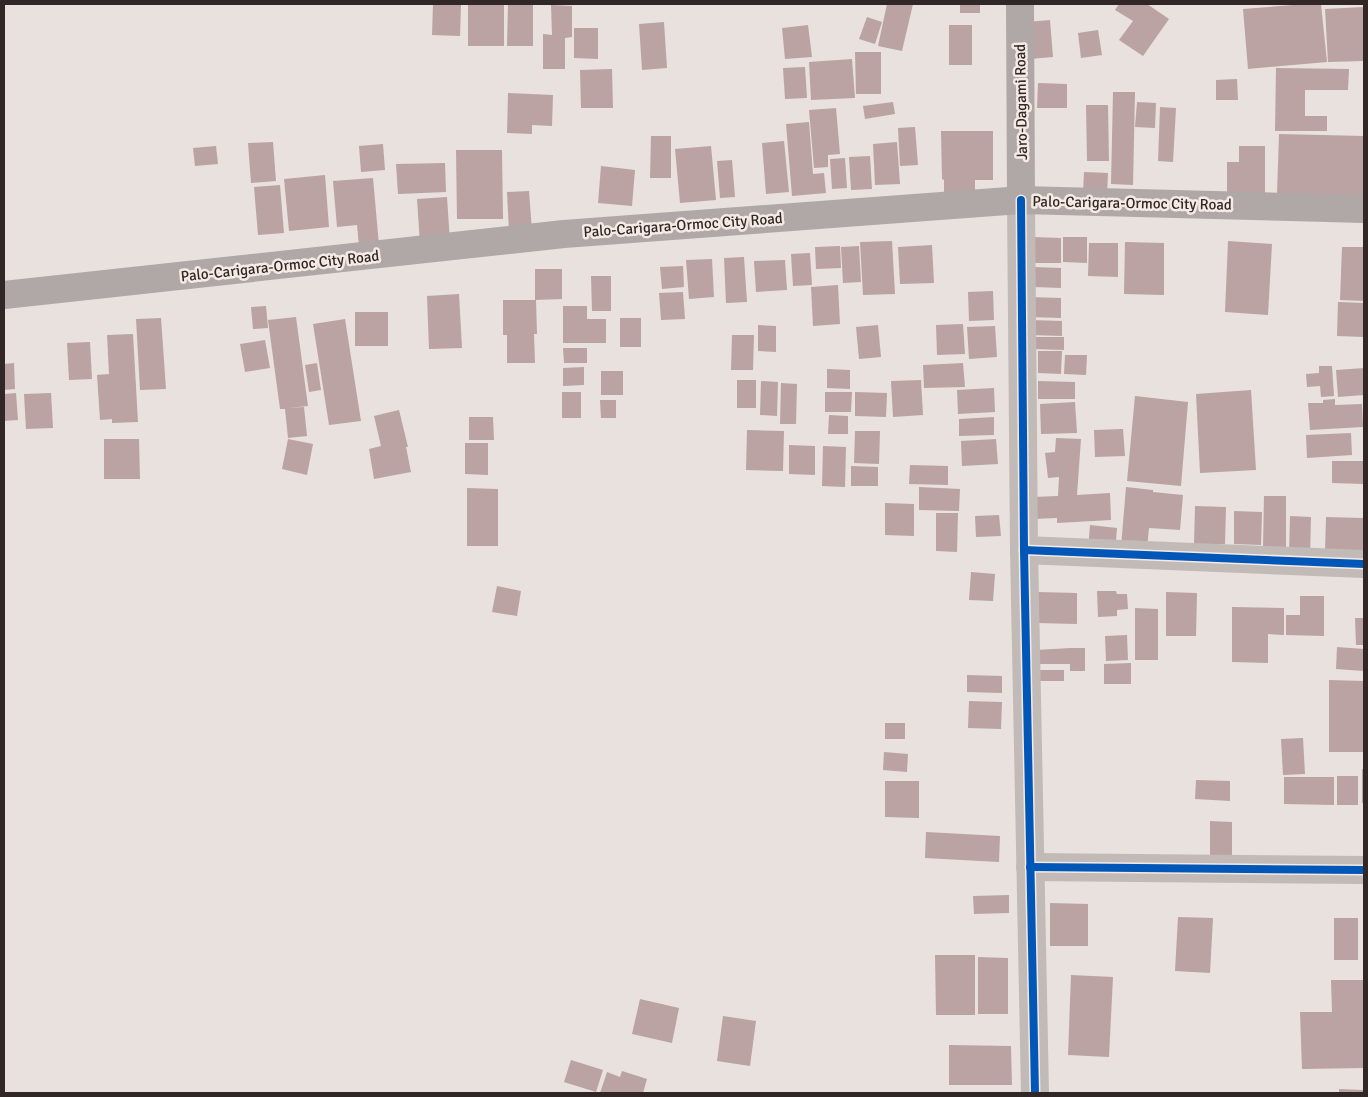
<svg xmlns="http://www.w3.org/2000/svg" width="1368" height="1097" font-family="Signika,sans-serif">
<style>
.building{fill:#baa3a2}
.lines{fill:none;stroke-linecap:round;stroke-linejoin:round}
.minor{stroke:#c1bab7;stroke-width:28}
.major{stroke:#b0a8a6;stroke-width:28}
.cycleway-casing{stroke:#f6eae5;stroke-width:11}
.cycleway{stroke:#0057b8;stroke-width:8}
.labels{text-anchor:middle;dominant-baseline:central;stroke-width:5;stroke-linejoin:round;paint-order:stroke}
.street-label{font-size:15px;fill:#312726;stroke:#f6eae5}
</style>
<rect width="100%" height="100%" fill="#e8e1de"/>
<g class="building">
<polygon points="433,4 461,4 460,36 432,35"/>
<rect x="468" y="4" width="36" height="42"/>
<polygon points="508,4 533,4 533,46 507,46"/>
<polygon points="887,4 913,4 902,51 878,46"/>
<rect x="960" y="4" width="20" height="9"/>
<polygon points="1119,4 1147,4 1169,19 1143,56 1119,40 1133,21 1115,10"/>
<polygon points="1306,4 1321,4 1327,62 1248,69 1243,9"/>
<polygon points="551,5 572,6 572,37 565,38 565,69 543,69 543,34 552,35"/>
<polygon points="1364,7 1364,61 1328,62 1325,9"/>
<polygon points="867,17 882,22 875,44 859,39"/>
<polygon points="1050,20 1053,57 1030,59 1027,22"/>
<polygon points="664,22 667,68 642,70 639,24"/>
<polygon points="808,25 812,57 785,59 782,28"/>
<rect x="949" y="25" width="23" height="40"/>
<polygon points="574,28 598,28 598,59 574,58"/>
<polygon points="1098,30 1102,55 1081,58 1078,33"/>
<polygon points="855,52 881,52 881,94 856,94"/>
<polygon points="852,59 855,98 811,100 809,62"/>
<polygon points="805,67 807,98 785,99 783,68"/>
<polygon points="1276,68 1349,69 1348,90 1305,90 1305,116 1327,116 1327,131 1275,131"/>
<polygon points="612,69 613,108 581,108 580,70"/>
<polygon points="1237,79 1238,100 1216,100 1216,80"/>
<polygon points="1038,83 1067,84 1067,108 1037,108"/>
<polygon points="1113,92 1135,92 1133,185 1111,184"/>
<polygon points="508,93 553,95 552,126 532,125 532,134 507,133"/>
<polygon points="893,102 895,114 865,119 863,106"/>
<polygon points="1137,102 1156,103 1155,128 1135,127"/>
<polygon points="1086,105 1108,105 1109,161 1087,161"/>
<polygon points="1160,107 1176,108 1173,162 1158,161"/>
<polygon points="836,108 840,154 828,155 828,167 814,168 809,110"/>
<polygon points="809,122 813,174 824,173 826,193 792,196 786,124"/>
<polygon points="915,127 918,165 900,166 898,128"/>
<polygon points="941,131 993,131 993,180 975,180 975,194 944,194 944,180 942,179"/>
<polygon points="1279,134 1364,136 1364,196 1277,194"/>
<polygon points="651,136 671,136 671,178 650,178"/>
<polygon points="784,141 789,192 766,194 762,143"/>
<polygon points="273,142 276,181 251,183 248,143"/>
<polygon points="897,142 900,184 875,185 873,144"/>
<polygon points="383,144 385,170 361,172 359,146"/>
<polygon points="216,146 218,164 195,166 193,148"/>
<polygon points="711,146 716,200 680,203 675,149"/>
<polygon points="1239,146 1265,146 1265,193 1227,193 1227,162 1239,162"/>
<polygon points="456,150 502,150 503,219 457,219"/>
<polygon points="870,156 872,189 851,190 849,157"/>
<polygon points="845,158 847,188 832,189 830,159"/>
<polygon points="732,160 735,197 720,198 717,161"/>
<polygon points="445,163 446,192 398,194 396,164"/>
<polygon points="601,166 635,170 632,206 598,203"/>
<polygon points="1084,172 1108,173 1107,194 1083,193"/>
<polygon points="325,175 329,227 289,231 284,179"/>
<polygon points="373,178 379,245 359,246 357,225 337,227 333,181"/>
<polygon points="280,185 284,233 258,235 254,187"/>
<polygon points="529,191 532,231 509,232 507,192"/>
<polygon points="447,197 450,242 420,244 417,199"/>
<polygon points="1032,237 1061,238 1061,263 1032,263"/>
<polygon points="1063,237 1087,237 1087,263 1063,262"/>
<polygon points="892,241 895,294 863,295 860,242"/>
<polygon points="1228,241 1272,244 1268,315 1225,312"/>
<polygon points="1125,242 1164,243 1164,295 1124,294"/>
<polygon points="1089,243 1118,243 1118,277 1088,276"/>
<polygon points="932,245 934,283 900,284 898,247"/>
<polygon points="840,246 841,268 816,269 815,247"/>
<polygon points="859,246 861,282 843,283 841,247"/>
<polygon points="1342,247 1364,247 1364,301 1340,300"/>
<polygon points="810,253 812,285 793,286 791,254"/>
<polygon points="744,257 747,302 726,303 724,258"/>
<polygon points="712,259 714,297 689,299 686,260"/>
<polygon points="785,260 787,290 756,292 754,261"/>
<polygon points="683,266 684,287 662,289 660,267"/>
<polygon points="1034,267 1061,268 1061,288 1033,287"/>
<polygon points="535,269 562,269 562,299 535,300"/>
<polygon points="591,276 611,276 611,311 592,311"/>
<polygon points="838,285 840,324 813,326 811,287"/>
<polygon points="993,291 994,320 969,321 968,292"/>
<polygon points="683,292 685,319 661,320 659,293"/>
<polygon points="459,294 462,348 429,349 427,296"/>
<polygon points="1030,297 1061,298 1061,318 1030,317"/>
<polygon points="503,300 536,300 537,334 534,334 535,363 507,363 507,335 503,335"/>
<polygon points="1338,302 1364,303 1364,337 1337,336"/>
<polygon points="266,306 268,328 253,329 251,307"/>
<polygon points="563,306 587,306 587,319 606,319 606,343 563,343"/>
<rect x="355" y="312" width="33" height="34"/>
<polygon points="296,317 308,406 289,408 304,407 307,436 288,438 285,409 280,409 268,320"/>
<polygon points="161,318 166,389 140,390 136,319"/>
<rect x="620" y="318" width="21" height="29"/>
<polygon points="345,319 361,421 329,425 313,324"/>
<polygon points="1030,320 1062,321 1062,336 1030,335"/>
<polygon points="963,324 965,354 937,355 936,325"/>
<polygon points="758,325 776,326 776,352 758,351"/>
<polygon points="878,325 881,357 859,359 856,327"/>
<polygon points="995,326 997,357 969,359 967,327"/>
<polygon points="133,334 138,422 112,423 112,419 100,420 97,375 109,374 107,335"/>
<polygon points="732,335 754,335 753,370 731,370"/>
<polygon points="1033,337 1064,337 1064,350 1033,349"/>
<polygon points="265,340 270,368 245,372 240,344"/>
<polygon points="90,342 92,379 69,380 67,343"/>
<polygon points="563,348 587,348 587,363 564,363"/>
<polygon points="1038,351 1062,351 1061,374 1038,373"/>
<polygon points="1065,355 1087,355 1086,375 1064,374"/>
<polygon points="14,363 15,389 4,390 4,364"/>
<polygon points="317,363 321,390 309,392 305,365"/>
<polygon points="963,363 965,387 924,388 923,365"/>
<polygon points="1319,366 1332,366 1334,396 1321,397 1320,386 1307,387 1306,374 1319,373"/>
<polygon points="584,367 584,385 563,386 563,368"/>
<polygon points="1364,368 1364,395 1338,397 1336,370"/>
<polygon points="827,369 850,370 850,389 827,388"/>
<rect x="601" y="371" width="22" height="24"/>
<rect x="737" y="380" width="19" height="28"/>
<polygon points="921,380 923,415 893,417 891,381"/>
<polygon points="761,381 778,382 777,416 760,415"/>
<polygon points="1038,381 1075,382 1075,399 1038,399"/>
<polygon points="781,383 797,384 796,424 780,424"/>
<polygon points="994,388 995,412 958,414 957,390"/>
<polygon points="1251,390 1256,470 1200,473 1196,394"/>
<rect x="562" y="392" width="19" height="26"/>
<polygon points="825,392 852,392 851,412 825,412"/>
<polygon points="855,392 887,393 886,417 855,416"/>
<polygon points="16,393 18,420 4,421 4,394"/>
<polygon points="51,393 53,428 26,429 24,394"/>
<polygon points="1135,396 1188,402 1181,486 1127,481"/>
<polygon points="1335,399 1335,405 1362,404 1363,427 1310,430 1308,403 1323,403 1323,400"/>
<polygon points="600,400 616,400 616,418 601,418"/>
<polygon points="1075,402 1077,433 1041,434 1040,404"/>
<polygon points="399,410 408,447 406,447 411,472 374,479 369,449 381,446 374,416"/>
<polygon points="829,415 848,416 848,434 828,434"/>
<polygon points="469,417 493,417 494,440 469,440"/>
<polygon points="994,417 994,435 959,436 959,419"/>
<polygon points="1123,429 1125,456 1095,457 1094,430"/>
<polygon points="747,430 784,431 783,471 746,470"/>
<polygon points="855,431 880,431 879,464 854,463"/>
<polygon points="1351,433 1352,455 1307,458 1306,435"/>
<polygon points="1056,438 1081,439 1077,495 1110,493 1111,520 1057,523 1057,518 1033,519 1032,497 1058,496 1059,477 1048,478 1045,453 1055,452"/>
<polygon points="104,439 139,439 140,479 104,479"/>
<polygon points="288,439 313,444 307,475 282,469"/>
<polygon points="996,439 998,464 962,466 961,441"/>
<polygon points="465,443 488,443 488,475 465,474"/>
<polygon points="789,445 815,446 815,475 789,474"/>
<polygon points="823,446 846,447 845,487 822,486"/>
<polygon points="1332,461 1364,461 1364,484 1332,483"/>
<polygon points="910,465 948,466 948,485 909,484"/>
<polygon points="851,466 878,467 878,486 851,486"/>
<polygon points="919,487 960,489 959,511 919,510"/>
<polygon points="1126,487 1153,490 1153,492 1183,495 1180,530 1149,528 1147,549 1121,547"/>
<polygon points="467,488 498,489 498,546 467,546"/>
<polygon points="1264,496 1286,496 1286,550 1263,549"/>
<polygon points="885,503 914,504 914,536 885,535"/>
<polygon points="1195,506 1226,507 1225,544 1194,544"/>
<polygon points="1234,511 1262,512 1261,545 1234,544"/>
<polygon points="936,513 958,513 957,552 936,551"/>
<polygon points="999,515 1001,536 976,537 975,516"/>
<polygon points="1290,516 1311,517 1310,557 1289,557"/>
<polygon points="1326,517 1364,518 1364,552 1325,551"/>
<polygon points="1090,525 1117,528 1115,553 1088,551"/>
<polygon points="971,572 995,574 993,601 969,600"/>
<polygon points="497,586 521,591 517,616 492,612"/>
<polygon points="1097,591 1116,591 1117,594 1127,594 1128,609 1117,610 1117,616 1098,617"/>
<polygon points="1037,592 1077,593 1077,624 1037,623"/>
<polygon points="1166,592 1197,593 1196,636 1166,636"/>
<polygon points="1300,596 1324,596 1324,636 1286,635 1286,615 1300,615"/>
<polygon points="1232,607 1284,608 1284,635 1268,634 1268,663 1232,662"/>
<polygon points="1135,608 1158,609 1158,660 1135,660"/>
<polygon points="1355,618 1364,618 1364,645 1356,645"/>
<polygon points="1127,635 1128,660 1106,661 1105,636"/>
<polygon points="1337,647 1364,649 1364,671 1336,669"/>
<polygon points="1070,648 1085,648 1085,671 1070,671 1070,664 1036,664 1036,650"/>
<polygon points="1131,663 1131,684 1104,684 1104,664"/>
<rect x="1034" y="670" width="30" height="11"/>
<polygon points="967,675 1002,676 1002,693 967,692"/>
<polygon points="1329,680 1364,681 1364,752 1329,752"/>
<polygon points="969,701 1002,702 1001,729 968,728"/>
<rect x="885" y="723" width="20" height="16"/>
<polygon points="1303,738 1305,774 1283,775 1281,739"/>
<polygon points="884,752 908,754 907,772 883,770"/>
<rect x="1362" y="769" width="2" height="34"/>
<rect x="1337" y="776" width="21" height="29"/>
<polygon points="1284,777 1334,777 1334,805 1284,804"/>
<polygon points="1196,780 1230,781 1230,801 1195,799"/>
<polygon points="885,781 919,781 919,818 885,817"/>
<polygon points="1210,821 1232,822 1232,855 1210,855"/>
<polygon points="926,832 1000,836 999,862 925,858"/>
<polygon points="1009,895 1009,913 974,914 973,896"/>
<polygon points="1050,903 1088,904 1088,946 1050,946"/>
<polygon points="1178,917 1213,918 1210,973 1175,971"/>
<rect x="1334" y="918" width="24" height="42"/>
<polygon points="935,955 975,955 975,1015 936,1015"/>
<polygon points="978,957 1008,958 1008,1014 978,1014"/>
<polygon points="1071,975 1113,977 1109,1057 1068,1055"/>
<polygon points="1331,980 1364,980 1364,1068 1302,1069 1300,1012 1332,1012"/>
<polygon points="640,999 679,1008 672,1043 632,1034"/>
<polygon points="723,1016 756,1021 750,1066 717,1061"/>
<polygon points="949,1045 1011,1046 1012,1085 949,1085"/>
<polygon points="571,1060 603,1070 596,1092 564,1082"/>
<polygon points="622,1071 647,1079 643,1093 600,1093 607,1072 620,1077"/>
<polygon points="1339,1089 1364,1090 1364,1093 1339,1093"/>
</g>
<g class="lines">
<g class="minor">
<polyline points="1021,200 1024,550 1035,1093"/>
<polyline points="1024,550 1364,564"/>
<polyline points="1030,867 1364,870"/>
</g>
<g class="major">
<polyline points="1020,4 1021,200"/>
<polyline points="4,295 564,234 1021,200 1364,209"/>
</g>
<defs>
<g id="cycleway">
<polyline points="1021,200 1024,550 1035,1093"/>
<polyline points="1024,550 1364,564"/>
<polyline points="1030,867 1364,870"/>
</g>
</defs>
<use href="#cycleway" class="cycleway-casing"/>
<use href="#cycleway" class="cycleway"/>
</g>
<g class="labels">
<g class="street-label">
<text transform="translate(1021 102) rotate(-91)">Jaro-Dagami Road</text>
<text transform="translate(1132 203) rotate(1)">Palo-Carigara-Ormoc City Road</text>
<text transform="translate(683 225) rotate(-4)">Palo-Carigara-Ormoc City Road</text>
<text transform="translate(280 266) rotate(-6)">Palo-Carigara-Ormoc City Road</text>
</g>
</g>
<rect width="1368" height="1097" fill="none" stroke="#312726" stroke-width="10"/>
</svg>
